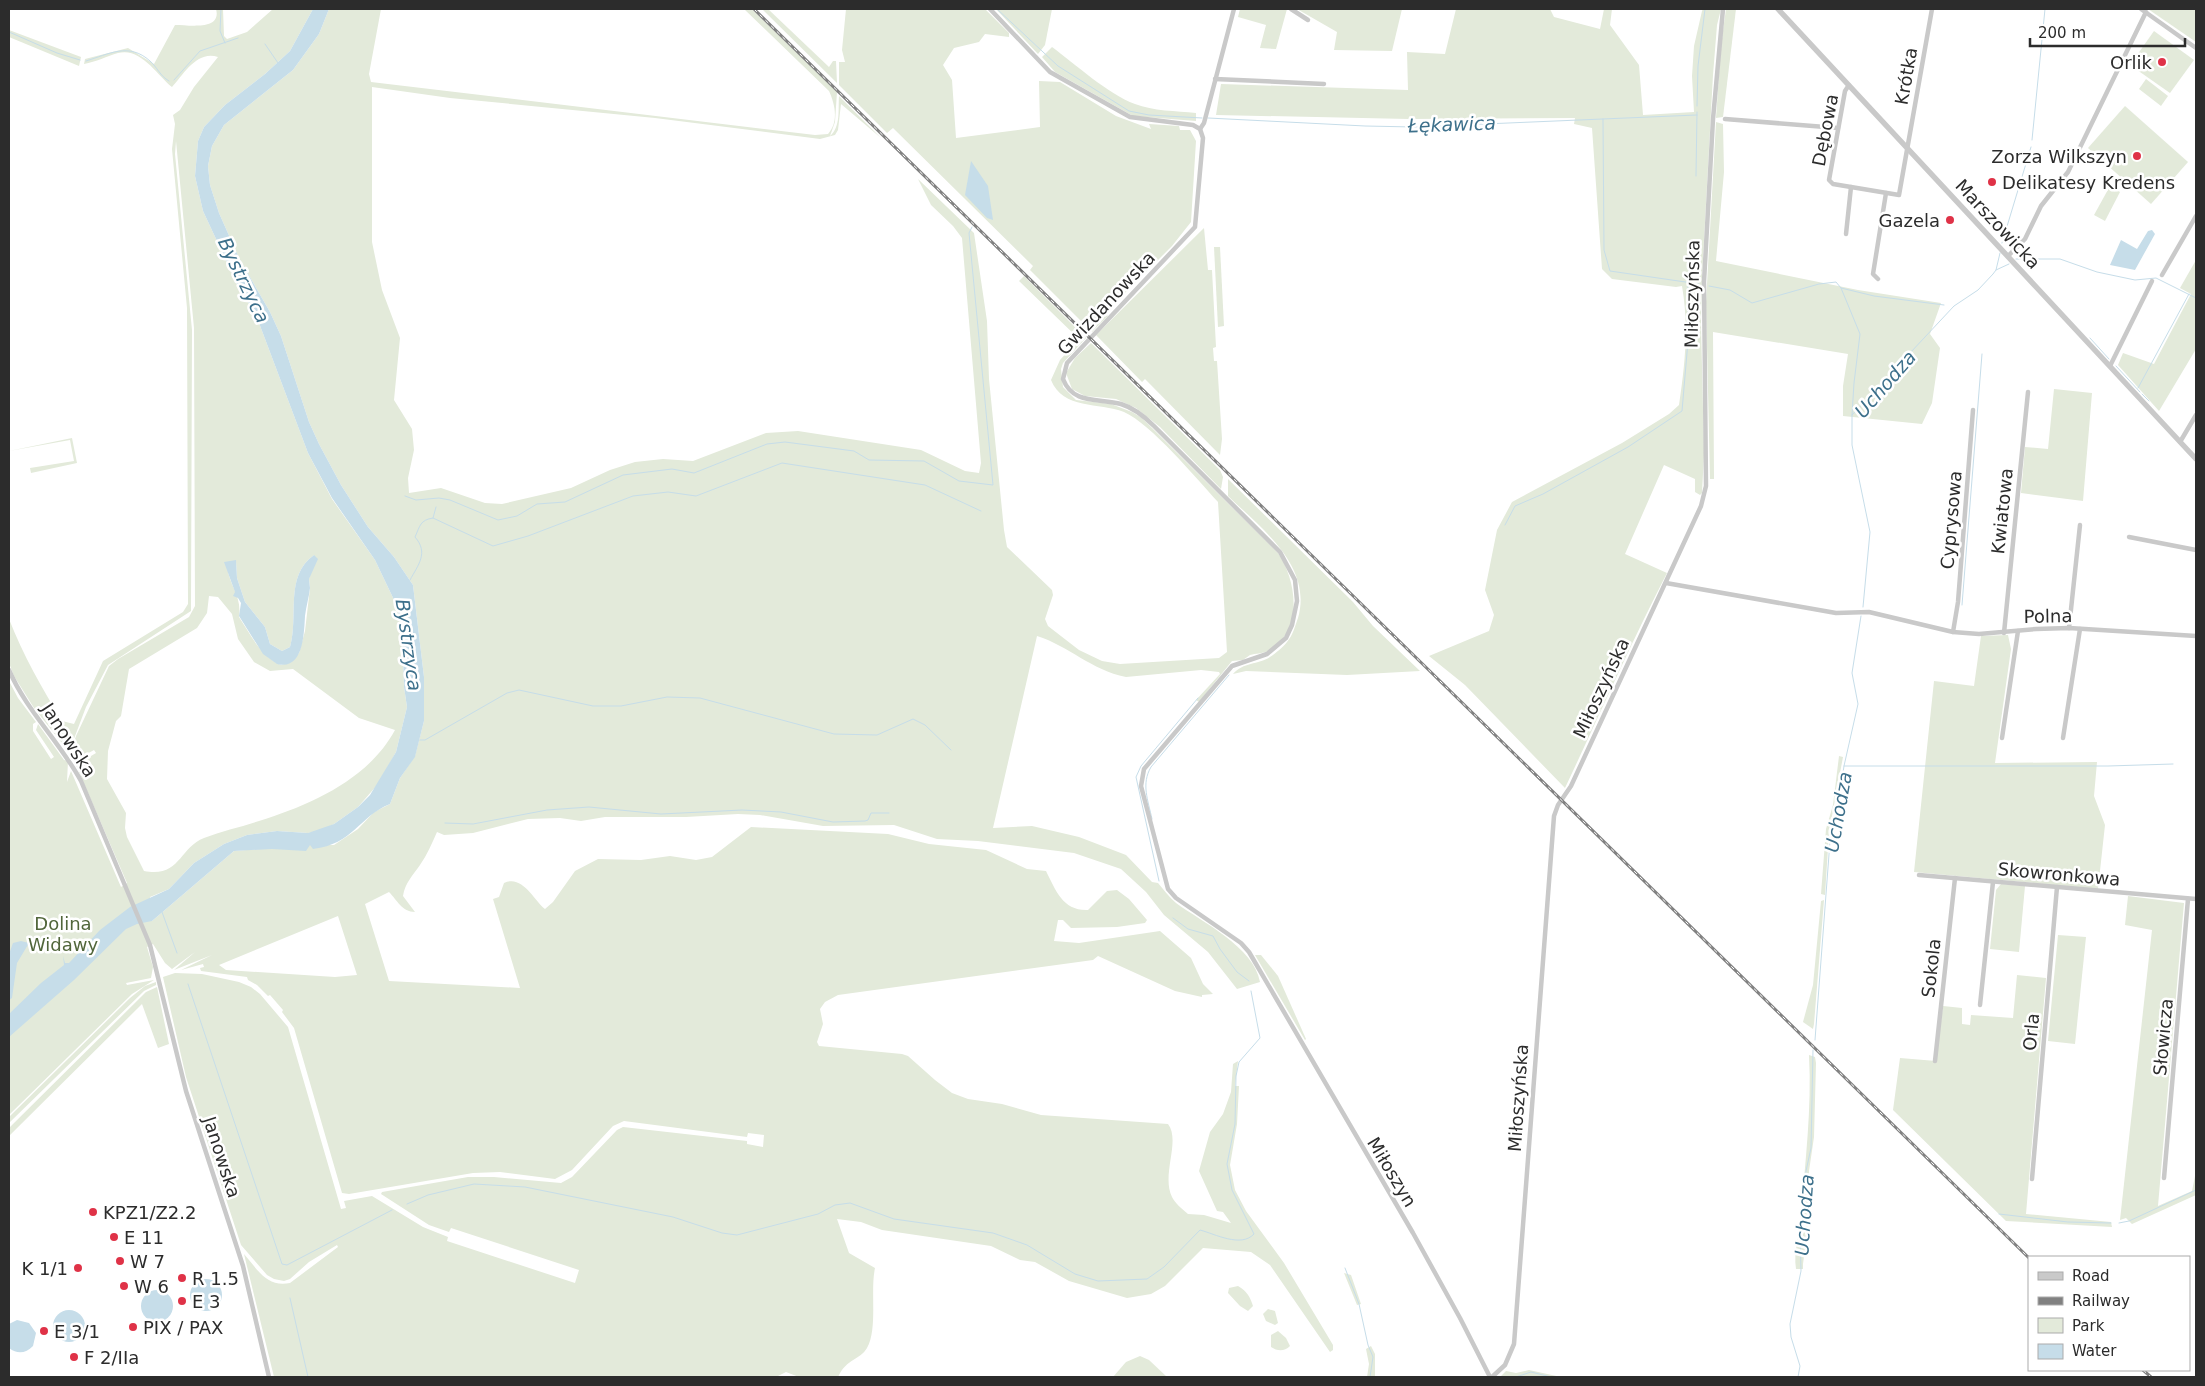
<svg xmlns="http://www.w3.org/2000/svg" width="2205" height="1386" font-family="'DejaVu Sans',sans-serif">
<style>
.green{fill:#e3eada;fill-rule:evenodd}
.water{fill:#c6dde9}
.lines{fill:none;stroke-linecap:round;stroke-linejoin:round}
.stream{stroke:#c6dde9;stroke-width:1}
.minor{stroke:#c9c9c9;stroke-width:4.5}
.tertiary{stroke:#c9c9c9;stroke-width:5.5}
.rail-casing{stroke:#818181;stroke-width:3}
.rail{stroke:#fff;stroke-width:1;stroke-dasharray:4;stroke-linecap:butt}
.poi-dot{fill:#df3247;stroke:#fff;stroke-width:2}
.labels{text-anchor:middle;dominant-baseline:central;stroke-width:5;stroke-linejoin:round;paint-order:stroke}
.poi-label{font-size:18px;fill:#2c2c2c;stroke:#fff;text-anchor:start}
.street-label{font-size:18px;fill:#2c2c2c;stroke:#fff}
.park-label{font-size:18px;fill:#51663b;stroke:#fff}
.water-label{font-size:19px;font-style:italic;fill:#3d708b;stroke:#fff}
</style>
<rect width="100%" height="100%" fill="#fff"/>
<g class="green">
<path d="M216,9H223L224,36L227,39L247,32L273,9H313L290,51L265,74L225,105L204,127L198,141L195,176L203,211L237,284L256,315L308,453L332,499L375,560L395,602L402,624L404,687L407,707L396,752L378,784L358,807L334,824L320,831L308,833L277,831L247,835L224,844L194,863L169,889L150,897L152,921L234,851L310,845H334L358,829L374,812L390,804L400,778L415,756L424,721V677L413,585L394,557L368,527L341,485L319,444L309,422L281,336L270,312L239,258L219,213L210,185L208,166L212,146L224,125L293,70L319,34L329,9H381L369,74L371,82L815,135L828,134C839,122 835,104 829,91L744,9H752L837,92L835,122L830,136C841,127 838,109 839,96L881,138L841,104L838,130L835,135L820,139L655,118L450,98L372,87V242L382,290L400,338L394,400L412,429L414,450L408,478L409,493L441,488L485,503L502,504L571,488L610,470L635,462L663,459L693,461L766,433L798,431L921,450L965,471L979,473L981,463L962,238L953,226L931,205L918,179L974,233L987,321L989,379L1004,530L1007,547L1052,590L1053,595L1045,619L1048,626L1079,650L1102,661L1120,664L1219,658L1227,652L1218,502C1196,478 1151,424 1124,412C1099,402 1063,410 1051,380L1060,360L1079,339L1019,281L1024,276L1086,338L1063,363L1061,369L1063,387L1076,400L1111,404L1132,412L1142,418L1278,553C1297,581 1304,631 1268,651C1262,654 1256,653 1250,655L1243,660L1232,661L1199,702L1196,700L1220,674L1219,672L1201,670L1126,677C1091,670 1069,646 1037,636L993,828L1032,826L1079,837L1126,855L1152,882L1158,883C1163,889 1169,897 1176,903C1202,922 1254,947 1260,982L1237,989L1208,952L1164,915L1146,892L1121,869L1074,853L978,841L937,839L894,825L823,826L760,815L738,814L686,817H605L581,821L560,818L528,819L473,833L444,835L437,832C432,843 427,855 420,865C413,875 405,883 403,896L415,912C402,912 397,900 389,892L365,904L389,981L520,988L493,899L499,897L504,883C522,874 534,900 545,909L553,902L575,871L598,859L641,860L670,856L696,860L712,857L751,827L888,834L929,844L986,850L1027,869L1046,871C1056,891 1063,911 1088,910L1107,891L1117,890L1129,899L1147,920L1145,923L1117,927L1071,928L1063,920H1058L1054,941L1079,943L1160,931L1191,958L1203,984L1213,994L1202,995V997L1175,991L1098,956L1093,960L838,995L825,1002L820,1009L823,1024L817,1042L819,1046L902,1054L908,1056L935,1080L952,1093L968,1099L1002,1104L1041,1115L1168,1124C1181,1141 1161,1175 1172,1197C1175,1203 1182,1209 1188,1214L1204,1215L1231,1223L1223,1212L1217,1211L1199,1171L1210,1132L1223,1114L1231,1092L1233,1064L1238,1061L1235,1086H1239L1237,1124L1230,1165L1235,1190L1246,1211L1284,1263L1333,1345V1350L1330,1352L1270,1265L1251,1252L1203,1248L1165,1286L1151,1294L1127,1298L1069,1281L1035,1262L1020,1260L991,1246L882,1230L861,1222L837,1219L849,1253L875,1268C870,1291 878,1328 867,1348C860,1360 847,1358 838,1377H799L786,1372L776,1377H274L244,1254C257,1269 267,1288 290,1283L338,1247L337,1245L309,1262L290,1279L284,1281L274,1279L267,1275L241,1245L186,1077L163,977L175,973L202,974L239,982L251,987L260,994L288,1027L341,1209L346,1208L344,1201L372,1196L423,1227L448,1237L447,1241L575,1283L579,1270L451,1228L449,1232L429,1225L381,1194L382,1192L468,1177H494L561,1183L572,1177L617,1130L623,1127L747,1141V1144L763,1147L764,1135L748,1133L747,1137L624,1121L613,1126L572,1170L555,1179L500,1172L473,1173L349,1194L342,1193L294,1028L282,1012L283,1010L270,995L268,996L257,985L248,980L247,977L201,971L200,968L204,967L203,964L181,970L212,955L174,970L195,952L172,969L165,963L153,944L147,947L153,967L151,978L126,983L127,985L154,980L132,994L9,1115V681L18,698L36,722L33,724V731L51,759L54,757L36,730L38,724L64,760L68,761L67,782L71,771L121,887L127,883L76,765L96,753L94,750L74,761L77,757L75,746L70,754L76,736L109,666L118,659L189,617L195,606L194,328L176,141L175,154L192,330L191,611L108,665L86,707L72,744L65,747L34,708L14,676L9,663V619C23,655 42,688 62,721L74,724L103,661L183,612L188,604L187,308L172,149L175,124L173,115L180,110L194,87L218,57C197,50 184,74 172,87C157,75 141,47 118,53C107,56 96,62 84,64L85,59L128,48L154,64L175,25C189,25 222,31 216,9ZM314,555L309,579L310,588L305,631L299,653L291,662L281,665C260,656 251,635 239,617C242,596 230,587 227,567L236,561L237,578L245,602L265,627L270,644L282,651L290,647C299,617 284,576 314,555ZM209,596L218,597L232,614L238,639L254,662L270,671L293,669L359,718L395,730C368,780 310,805 259,821C241,827 222,831 204,838C179,848 180,878 144,871L127,837L125,828L126,813L107,779L108,751L116,721L121,716L129,669L197,628L207,613ZM338,916L357,975L335,977L226,970L219,965Z"/>
<polygon points="762,9 768,9 829,67 833,61 836,61 837,83"/>
<polygon points="846,9 985,9 1009,33 1009,37 985,34 979,42 954,48 943,65 952,80 956,138 1040,127 1039,81 1060,82 1116,116 1151,129 1149,124 1179,126 1180,130 1190,130 1196,141 1191,222 1172,246 1105,313 1108,316 1092,332 1030,270 1033,266 893,128 887,133 839,85 839,62 845,62 842,50"/>
<polygon points="996,9 1052,9 1045,45 1038,54"/>
<polygon points="1240,9 1287,9 1276,49 1260,48 1266,25 1238,17"/>
<polygon points="1297,9 1402,9 1392,51 1334,50 1337,32"/>
<path d="M1456,9H1550L1554,17L1600,29L1604,9H1612L1610,25L1639,65L1643,115L1694,112L1692,76L1694,46L1702,11L1703,9H1721L1717,25L1713,75L1702,277L1701,323L1704,454L1702,493L1700,495L1695,492V479L1664,465L1625,554L1667,573C1631,643 1599,716 1565,788L1465,685L1429,656L1489,631L1494,615L1485,590L1497,530L1512,502L1622,443L1669,414L1679,405C1685,365 1689,326 1682,286L1676,287L1612,279L1602,269L1592,128L1574,124L1575,118L1409,119L1216,115L1221,84L1408,90L1407,52L1445,54Z"/>
<polygon points="1726,9 1736,9 1723,117 1716,118 1721,45"/>
<polygon points="2148,9 2196,9 2196,42"/>
<polygon points="9,30 81,57 79,66 9,37"/>
<polygon points="2154,31 2194,60 2170,93 2130,65"/>
<path d="M1052,47C1075,64 1108,94 1135,104C1153,111 1176,111 1196,113V121L1133,116L1055,72L1042,57Z"/>
<polygon points="2146,79 2168,96 2161,106 2139,89"/>
<polygon points="2125,106 2188,162 2151,204 2088,148"/>
<polygon points="1716,122 1723,124 1724,172 1716,261 1858,290 1941,303 1930,334 1940,348 1932,403 1922,424 1843,416 1843,386 1848,354 1713,332 1714,479 1710,479 1706,302"/>
<polygon points="2110,186 2120,192 2105,221 2094,215"/>
<polygon points="1204,228 1208,270 1212,270 1216,347 1213,348 1214,361 1217,361 1222,439 1220,455 1145,379 1142,382 1096,335"/>
<polygon points="1214,247 1220,247 1224,326 1218,327"/>
<polygon points="2196,260 2196,349 2159,411 2118,365 2123,353 2154,364 2191,294 2180,288"/>
<polygon points="1091,343 1220,470 1223,477 1221,489 1160,427 1136,408 1116,399 1085,396 1072,389 1066,373 1075,358"/>
<polygon points="2054,389 2092,393 2083,501 2021,493 2025,447 2048,449"/>
<polygon points="72,438 77,463 31,473 30,468 74,461 70,440 9,451"/>
<path d="M1228,479L1353,602L1373,626L1420,671L1347,675L1246,671L1233,674C1243,662 1258,665 1270,657C1276,653 1283,647 1287,642C1293,635 1295,626 1298,618C1313,566 1261,528 1228,496Z"/>
<polygon points="2008,635 2011,649 1995,763 2097,762 2094,796 2105,825 2098,889 1914,872 1934,681 1974,686 1981,636"/>
<polygon points="1839,756 1843,757 1829,832 1825,895 1821,894 1826,829 1833,805"/>
<polygon points="2001,884 2025,886 2019,952 1990,949 1996,890"/>
<polygon points="2128,896 2184,903 2158,1206 2192,1191 2196,1171 2196,1195 2132,1224 2126,1218 2120,1220 2152,930 2125,925"/>
<polygon points="1824,900 1814,1024 1813,1029 1803,1022 1813,985 1821,901"/>
<polygon points="2058,935 2086,937 2075,1044 2048,1041"/>
<polygon points="1255,955 1261,955 1278,976 1306,1039 1305,1040"/>
<polygon points="2017,975 2046,978 2026,1214 2111,1222 2112,1227 2006,1221 1893,1110 1900,1058 1936,1061 1943,1006 1962,1008 1962,1024 1970,1025 1971,1015 2013,1018"/>
<polygon points="156,982 156,985 144,991 9,1123 9,1117 130,998 145,986"/>
<polygon points="157,987 169,1044 158,1048 142,1004 9,1136 9,1128 146,992"/>
<path d="M1809,1055L1815,1057L1816,1063L1814,1137L1809,1171L1808,1226L1803,1264V1269H1796C1793,1251 1800,1234 1801,1216C1805,1162 1812,1109 1809,1055Z"/>
<polygon points="1344,1273 1351,1275 1361,1304 1357,1305"/>
<path d="M1238,1286C1247,1291 1250,1297 1253,1306L1248,1311L1240,1306L1228,1293L1229,1288Z"/>
<polygon points="1268,1309 1275,1311 1278,1323 1275,1325 1266,1321 1263,1314"/>
<path d="M1278,1331L1286,1338L1290,1346C1284,1352 1277,1351 1271,1347V1335Z"/>
<polygon points="1371,1346 1375,1354 1375,1377 1367,1377 1369,1364 1366,1349"/>
<polygon points="1140,1356 1149,1360 1167,1377 1113,1377 1126,1362"/>
<polygon points="1529,1370 1561,1377 1500,1377 1506,1371 1516,1373"/>
</g>
<g class="water">
<path d="M313,9H329L319,34L293,70L224,125L212,146L208,166L210,185L219,213L239,258L270,312L281,336L309,422L319,444L341,485L368,527L394,557L413,585L424,677V721L415,757L400,778L390,804C358,817 354,844 313,849L310,845L306,851L272,849L234,851L152,921L137,924L126,929L74,980L9,1037V1014L41,983L64,965L63,956L65,963H69L100,930L130,907L169,889L194,863L224,844L247,835L277,831L308,833L334,824L358,807L370,795L396,752L407,707L404,687L402,624L395,602L375,560L332,498L308,453L256,315L237,284L203,211L195,176L198,141L204,127L225,105L265,74L290,51Z"/>
<polygon points="971,161 988,186 993,220 987,218 965,195"/>
<polygon points="2152,230 2155,234 2135,270 2110,265 2121,240 2137,249 2148,231"/>
<path d="M314,555L318,559L309,579L310,588C309,597 306,607 305,616C304,632 304,671 277,664L263,654L239,616L241,603L238,598L233,596L235,592L224,562L236,560L237,578L245,602L265,627L270,644L282,651L290,647C299,616 284,576 314,555Z"/>
<polygon points="21,941 29,943 17,963 12,998 9,1000 9,954 13,943"/>
<circle cx="206" cy="1295" r="16"/>
<circle cx="157" cy="1306" r="16"/>
<circle cx="69" cy="1326" r="16"/>
<path d="M17,1320L29,1323L36,1333L33,1346C26,1353 18,1355 9,1348V1324Z"/>
</g>
<g class="lines">
<g class="stream">
<polyline points="221,9 220,31 225,43"/>
<polyline points="997,9 1058,66 1129,111 1149,115 1202,118"/>
<polyline points="9,32 57,53 80,60"/>
<polyline points="265,44 278,63"/>
<path d="M86,61C109,54 129,42 150,61C157,67 160,76 169,81"/>
<polyline points="174,80 200,51 238,38"/>
<polyline points="1697,106 1698,66 1705,9"/>
<polyline points="1208,118 1365,126 1414,127 1697,115"/>
<polyline points="1603,119 1604,250 1610,271 1699,284"/>
<polyline points="2032,140 2045,9"/>
<polyline points="1696,176 1697,112"/>
<polyline points="2002,243 2031,147"/>
<polyline points="2016,259 2060,259 2097,272 2135,280 2156,278 2196,298"/>
<polyline points="1996,270 2009,264"/>
<polyline points="1709,286 1730,290 1752,303 1819,284 1836,282 1841,288 1874,296 1944,305"/>
<polyline points="1841,288 1860,334 1854,383 1852,415"/>
<polyline points="2090,338 2109,359"/>
<polyline points="2116,366 2140,392"/>
<polyline points="2138,388 2189,294"/>
<polyline points="2142,394 2149,401"/>
<polyline points="405,496 416,500 439,498 450,500 498,520 517,516 537,504 565,502 623,475 672,469 694,473 767,444 785,442 854,451 869,460 924,461 959,481 993,485 969,233 972,227"/>
<polyline points="433,518 436,507"/>
<polyline points="1505,525 1515,506 1543,494 1628,447 1682,411 1688,341 1688,281"/>
<path d="M410,580C418,565 429,553 415,537C420,526 420,520 433,518L493,546L528,536L633,496L668,492L696,496L782,463L925,485L981,511"/>
<polyline points="1962,605 1982,354"/>
<polyline points="1863,607 1870,532 1852,445 1852,415 1954,306 1978,290 1993,274 1996,270 2000,253"/>
<polyline points="420,740 425,740 507,693 519,690 593,706 621,706 667,697 700,698 834,734 877,735 913,719 925,725 951,750"/>
<polyline points="1844,766 2108,766 2173,764"/>
<path d="M1152,819C1148,800 1141,784 1151,767L1229,675"/>
<polyline points="445,823 473,824 547,810 589,807 661,814 742,810 781,812 833,822 865,821 868,820 871,813 889,813"/>
<polyline points="1159,881 1136,777 1141,766 1198,698"/>
<polyline points="162,912 177,953"/>
<polyline points="1173,918 1188,929 1213,936 1220,949 1237,972 1249,981"/>
<polyline points="188,984 282,1264 287,1265 392,1210"/>
<polyline points="1815,1040 1831,828 1837,812 1844,766 1858,704 1852,673 1861,616"/>
<path d="M407,1204L428,1195L474,1184L525,1187L673,1217L722,1233L737,1235L818,1214L835,1205L850,1203L894,1219L993,1233L1027,1245L1075,1274L1098,1281L1147,1279L1164,1267L1200,1230C1215,1234 1241,1248 1254,1234L1232,1190L1227,1164L1235,1124L1236,1076L1239,1062L1260,1038L1251,991"/>
<polyline points="1999,1214 2068,1222 2111,1223"/>
<polyline points="2119,1223 2129,1221 2196,1190"/>
<polyline points="1345,1268 1359,1304 1368,1345 1373,1357 1370,1377"/>
<polyline points="290,1298 308,1377"/>
<polyline points="1516,1377 1531,1372 1551,1377"/>
<polyline points="1798,1377 1800,1366 1791,1337 1790,1324 1801,1271 1800,1232 1805,1208 1806,1171 1811,1148 1813,1050"/>
</g>
<g class="minor">
<path d="M990,9L1050,72L1130,117L1193,125L1200,129L1203,138L1195,227L1067,363L1063,379C1073,405 1099,398 1121,404C1134,408 1145,417 1154,426L1280,552L1295,580L1297,601L1292,625L1286,638L1267,654L1232,666L1144,769L1141,786L1168,889L1176,898L1241,943L1249,952L1413,1233L1460,1318L1490,1377"/>
<polyline points="1291,9 1308,20"/>
<polyline points="2141,9 2196,48"/>
<polyline points="1215,79 1324,84"/>
<polyline points="1849,85 1845,91 1829,180 1833,184 1899,195 1932,9"/>
<polyline points="1725,119 1838,128"/>
<polyline points="1200,129 1204,123 1234,9"/>
<polyline points="1846,234 1851,187"/>
<polyline points="2008,256 2025,239 2041,206 2068,172 2146,12"/>
<polyline points="2162,275 2196,216"/>
<polyline points="1878,279 1873,274 1886,193"/>
<polyline points="2110,366 2152,281"/>
<polyline points="2180,442 2196,415"/>
<polyline points="2129,537 2196,550"/>
<polyline points="1666,583 1836,613 1869,612 1953,632 1979,634 2036,629 2069,628 2196,636"/>
<polyline points="2069,628 2080,525"/>
<polyline points="1953,632 1958,602 1973,410"/>
<polyline points="2004,633 2028,392"/>
<path d="M9,670C26,710 60,742 81,781L150,945L186,1091L243,1266L269,1377"/>
<polyline points="2002,738 2018,631"/>
<polyline points="2063,738 2080,629"/>
<polyline points="1919,875 2196,899"/>
<polyline points="1980,1005 1993,882"/>
<polyline points="1935,1061 1955,878"/>
<polyline points="2164,1178 2188,899"/>
<polyline points="2032,1179 2057,887"/>
<polyline points="1492,1377 1505,1365 1514,1344 1554,816 1558,805 1571,786 1701,506 1706,486 1704,282 1713,119 1723,9"/>
</g>
<polyline class="tertiary" points="1778,9 2196,459"/>
<defs>
<g id="rail">
<polyline points="754,9 2029,1258"/>
<polyline points="2143,1370 2151,1377"/>
</g>
</defs>
<use href="#rail" class="rail-casing"/>
<use href="#rail" class="rail"/>
</g>
<g class="poi-dot">
<circle cx="2162" cy="62" r="5"/>
<circle cx="2137" cy="156" r="5"/>
<circle cx="1992" cy="182" r="5"/>
<circle cx="1950" cy="220" r="5"/>
<circle cx="93" cy="1212" r="5"/>
<circle cx="114" cy="1237" r="5"/>
<circle cx="120" cy="1261" r="5"/>
<circle cx="78" cy="1268" r="5"/>
<circle cx="182" cy="1278" r="5"/>
<circle cx="124" cy="1286" r="5"/>
<circle cx="182" cy="1301" r="5"/>
<circle cx="133" cy="1327" r="5"/>
<circle cx="44" cy="1331" r="5"/>
<circle cx="74" cy="1357" r="5"/>
</g>
<g class="labels">
<g class="poi-label">
<text x="2152" y="62" text-anchor="end">Orlik</text>
<text x="2127" y="156" text-anchor="end">Zorza Wilkszyn</text>
<text x="2002" y="182">Delikatesy Kredens</text>
<text x="1940" y="220" text-anchor="end">Gazela</text>
<text x="103" y="1212">KPZ1/Z2.2</text>
<text x="124" y="1237">E 11</text>
<text x="130" y="1261">W 7</text>
<text x="68" y="1268" text-anchor="end">K 1/1</text>
<text x="192" y="1278">R 1.5</text>
<text x="134" y="1286">W 6</text>
<text x="192" y="1301">E 3</text>
<text x="143" y="1327">PIX / PAX</text>
<text x="54" y="1331">E 3/1</text>
<text x="84" y="1357">F 2/IIa</text>
</g>
<g class="street-label">
<text transform="translate(1906 76) rotate(-80)">Krótka</text>
<text transform="translate(1825 130) rotate(-79)">Dębowa</text>
<text transform="translate(1998 224) rotate(47)">Marszowicka</text>
<text transform="translate(1692 294) rotate(-89)">Miłoszyńska</text>
<text transform="translate(1106 303) rotate(-47)">Gwizdanowska</text>
<text transform="translate(2002 511) rotate(-84)">Kwiatowa</text>
<text transform="translate(1951 520) rotate(-85)">Cyprysowa</text>
<text transform="translate(2048 616) rotate(-1)">Polna</text>
<text transform="translate(1601 688) rotate(-65)">Miłoszyńska</text>
<text transform="translate(69 740) rotate(57)">Janowska</text>
<text transform="translate(2059 874) rotate(5)">Skowronkowa</text>
<text transform="translate(1931 968) rotate(-84)">Sokola</text>
<text transform="translate(2031 1032) rotate(-85)">Orla</text>
<text transform="translate(2163 1037) rotate(-85)">Słowicza</text>
<text transform="translate(1518 1098) rotate(-86)">Miłoszyńska</text>
<text transform="translate(222 1157) rotate(72)">Janowska</text>
<text transform="translate(1392 1172) rotate(59)">Miłoszyn</text>
</g>
<g class="park-label">
<text x="63" y="923">Dolina<tspan x="63" dy="21">Widawy</tspan></text>
</g>
<g class="water-label">
<text transform="translate(1452 124) rotate(-2)">Łękawica</text>
<text transform="translate(244 280) rotate(64)">Bystrzyca</text>
<text transform="translate(1885 384) rotate(-49)">Uchodza</text>
<text transform="translate(409 645) rotate(82)">Bystrzyca</text>
<text transform="translate(1838 812) rotate(-80)">Uchodza</text>
<text transform="translate(1804 1215) rotate(-86)">Uchodza</text>
</g>
</g>
<rect width="2205" height="1386" fill="none" stroke="#2c2c2c" stroke-width="20"/>
<rect x="2028" y="1256" width="162" height="115" fill="#ffffff" stroke="#ababab"/>
<rect x="2038" y="1272" width="25" height="8" fill="#c9c9c9" stroke="#ababab"/>
<text x="2072" y="1281" font-size="15" fill="#2c2c2c">Road</text>
<rect x="2038" y="1297" width="25" height="8" fill="#818181" stroke="#ababab"/>
<text x="2072" y="1306" font-size="15" fill="#2c2c2c">Railway</text>
<rect x="2038" y="1318" width="25" height="15" fill="#e3eada" stroke="#ababab"/>
<text x="2072" y="1331" font-size="15" fill="#2c2c2c">Park</text>
<rect x="2038" y="1344" width="25" height="15" fill="#c6dde9" stroke="#ababab"/>
<text x="2072" y="1356" font-size="15" fill="#2c2c2c">Water</text>
<path d="M2030 38v8h155v-8" fill="none" stroke="#2c2c2c" stroke-width="2.5"/>
<text x="2038" y="38" font-size="15" fill="#2c2c2c" stroke="#ffffff" stroke-width="4" paint-order="stroke">200 m</text>
</svg>
